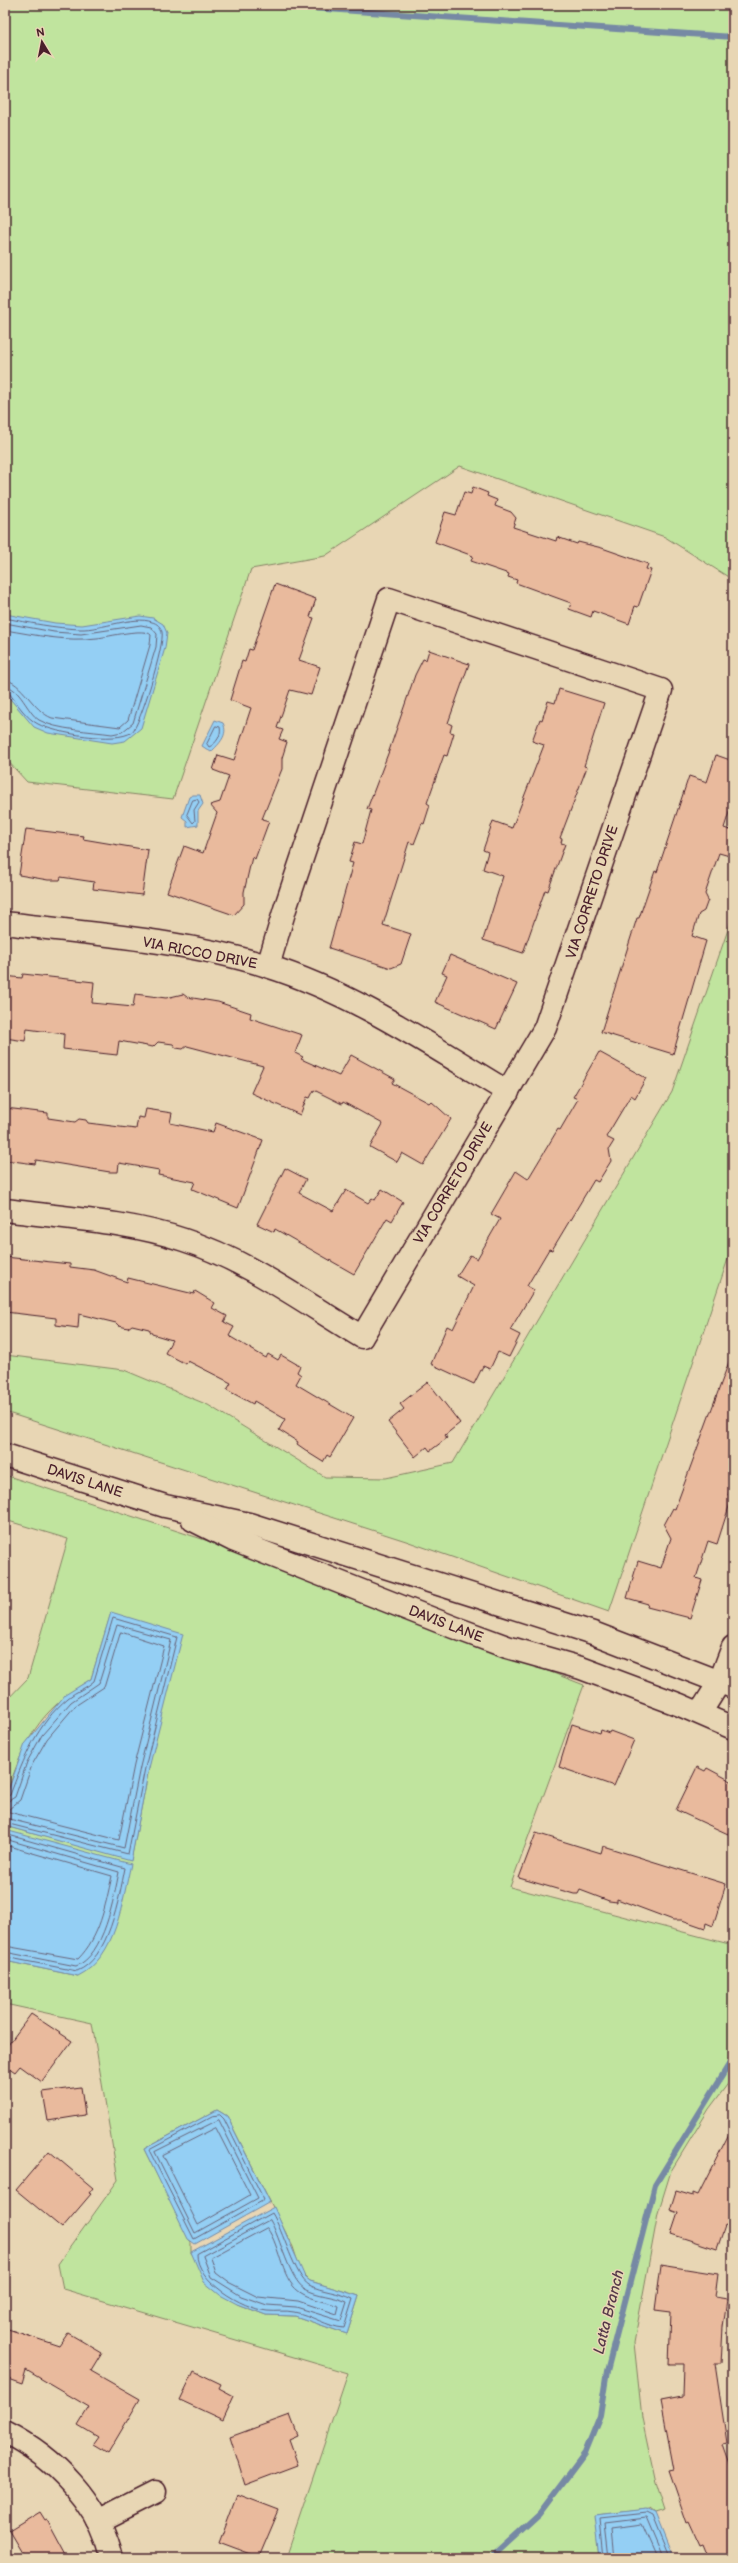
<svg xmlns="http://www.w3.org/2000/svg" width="738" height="2563" font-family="'Balsamiq Sans',sans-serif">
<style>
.green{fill:#c0e49e;stroke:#858264;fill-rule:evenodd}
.water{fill:#94cff4;stroke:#7689a4}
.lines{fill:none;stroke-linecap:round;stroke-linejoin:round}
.shore{stroke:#68657b;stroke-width:1}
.stream{stroke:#7689a4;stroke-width:6}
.building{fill:#e9ba9d;stroke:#4a1f2b}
.minor-casing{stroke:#4a1f2b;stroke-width:25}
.minor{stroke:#e8d6b4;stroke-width:22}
.labels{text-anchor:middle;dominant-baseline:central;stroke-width:3;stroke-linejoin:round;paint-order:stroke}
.street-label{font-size:14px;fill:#4a1f2b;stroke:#e8d6b4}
.water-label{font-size:15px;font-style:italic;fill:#553949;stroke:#e8d6b4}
</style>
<rect width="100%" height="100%" fill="#e8d6b4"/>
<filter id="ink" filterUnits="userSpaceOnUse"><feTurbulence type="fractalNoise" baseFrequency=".025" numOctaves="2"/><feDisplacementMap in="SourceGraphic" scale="8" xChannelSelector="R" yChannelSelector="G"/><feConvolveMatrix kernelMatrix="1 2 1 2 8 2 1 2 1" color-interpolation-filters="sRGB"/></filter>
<g filter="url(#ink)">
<g class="green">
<polygon points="5,5 733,5 733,580 665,537 460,466 325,556 251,569 173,799 27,782 5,758"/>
<polygon points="733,915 733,1244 609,1612 406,1541 5,1412 5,1355 124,1370 208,1405 325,1477 386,1478 453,1463 672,1092"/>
<path d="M5,1475L242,1552L584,1685L510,1887L733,1945V2077L709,2109L671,2171L658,2213L634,2343L642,2418L655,2479L665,2510L655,2513L650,2509L596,2515L600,2558H286L348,2373L63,2289L58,2264L118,2180L92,2023L5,2004V1961L78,1976L5,1826L131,1860L149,1768L111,1613L91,1679C37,1712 24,1741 5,1799V1702L28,1678L68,1539L5,1520ZM217,2110L227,2116L293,2247L301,2272L310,2281L359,2296L347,2334L295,2316L266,2315L237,2304L191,2253V2243L144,2149Z"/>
</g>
<g class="water">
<polygon points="5,614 55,623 82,625 140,616 153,618 163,624 167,633 165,648 141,728 125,741 112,743 48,733 34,727 5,693"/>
<path d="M215,720L223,723C229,735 219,744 211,752L202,746Z"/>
<polygon points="193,795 200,795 203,804 198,811 198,825 187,827 187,821 182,817 189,797"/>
<polygon points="111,1612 183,1634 149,1768 131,1861 5,1826 5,1799 25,1744 65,1695 91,1679"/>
<path d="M5,1830L131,1864C122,1901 117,1957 78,1976L5,1961Z"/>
<polygon points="217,2110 227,2116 270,2202 195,2244 188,2239 144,2149"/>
<polygon points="274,2207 305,2277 310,2281 359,2296 347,2334 295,2316 266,2315 237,2304 220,2295 204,2282 191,2252"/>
<polygon points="646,2509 655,2513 673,2558 600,2558 595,2515"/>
</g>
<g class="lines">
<g class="shore">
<path d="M5,618C30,623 55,628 80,629C101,630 134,615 152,622C157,623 161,627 162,632C165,644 140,725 132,732C116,744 55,733 38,724C26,718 17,703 9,693L5,691"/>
<path d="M5,623L54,632L81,634L141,625L151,627L157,634L156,647L133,723L122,732L112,734C92,731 56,730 39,720C27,712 20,687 5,686"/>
<path d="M5,630C36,635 66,642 97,638C108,637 145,627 151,635L150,645L128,720L120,727L52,718C33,711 22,681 5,680"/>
<path d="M216,726L220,727C222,735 216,744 209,747L207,744Z"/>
<polygon points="193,800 197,799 199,802 194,810 195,821 193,823 187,815"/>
<polygon points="121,1632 164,1646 134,1765 119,1840 9,1812 9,1809 20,1800 32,1765 47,1739 75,1706 104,1687"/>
<path d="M5,1798L10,1795C24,1758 37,1724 68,1698C76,1691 87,1688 94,1681L113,1618L177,1637L145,1768L128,1854L5,1823"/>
<polyline points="5,1803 15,1797 27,1762 42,1735 71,1702 99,1683 117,1625 171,1640 140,1767 124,1848 5,1818"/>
<path d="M5,1834L125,1868C119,1898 109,1959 77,1971L5,1957"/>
<path d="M5,1839L119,1872C114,1897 104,1956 76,1966L5,1952"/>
<path d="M5,1845L112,1876C105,1906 100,1937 78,1959L5,1946"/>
<polygon points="220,2115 224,2119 264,2200 194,2239 149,2150 213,2116"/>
<polygon points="219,2120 258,2198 195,2233 155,2152"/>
<polygon points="216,2128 250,2195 198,2225 163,2155"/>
<path d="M272,2213C283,2230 295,2277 309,2285C322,2292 339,2292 353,2299L344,2328C328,2327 311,2315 294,2312C285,2310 276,2312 267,2311C242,2308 196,2281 197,2254Z"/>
<path d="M270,2220C281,2239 289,2279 305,2289C317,2296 334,2296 347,2302L341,2321L296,2307L267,2305L241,2296L211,2277L203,2256Z"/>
<path d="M267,2228C282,2248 280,2282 303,2294C314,2300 327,2302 339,2306L337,2314L298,2301L258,2297L228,2282L216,2273L211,2258Z"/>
<polyline points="604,2558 600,2518 646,2513 652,2516 669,2558"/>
<polyline points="609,2558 605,2523 646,2518 663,2558"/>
<polyline points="615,2558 612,2528 642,2524 657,2558"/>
</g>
<g class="stream">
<polyline points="268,5 733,37"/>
<polyline points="491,2558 540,2513 585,2453 600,2416 607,2371 655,2185 733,2058"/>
</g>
</g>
<g class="building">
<polygon points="473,487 488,493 487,496 497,500 495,506 511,512 516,518 513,527 556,541 557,537 577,544 578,542 602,548 648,564 646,569 651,570 638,607 635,606 629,624 593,611 591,617 569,609 571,603 516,583 517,580 508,577 509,574 471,561 473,556 435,542 445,512 456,515 464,492 471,494"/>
<polygon points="275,584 316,599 310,617 314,618 299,660 320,667 311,695 290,690 277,728 283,730 279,739 287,742 282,758 282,769 262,819 269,821 255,859 252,857 244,892 244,904 234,915 167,892 184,846 203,853 217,813 210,805 220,802 229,776 213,770 218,755 234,760 251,708 230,700 242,661 245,662 249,649 252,650"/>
<polygon points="429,650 469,664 448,723 452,725 450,732 454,733 447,756 444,755 427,803 430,805 424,824 422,823 414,844 409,842 383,925 411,934 401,964 391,968 329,948 353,863 349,862 355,842 362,844 371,810 367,809 389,751 415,675 423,659 426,660"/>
<polygon points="559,689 604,703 584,766 587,767 560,838 562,839 561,843 565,844 548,891 545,890 523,953 483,940 503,876 483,869 488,852 483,850 493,821 512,828 544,745 532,741 540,719 542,720 548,701 555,703"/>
<polygon points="716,755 733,761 733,800 724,828 733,831 733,857 719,853 705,894 708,900 704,911 699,914 692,936 706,941 673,1054 601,1032 637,918 639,918 655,871 657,872 689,776 707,782"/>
<polygon points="26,829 84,836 83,839 148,850 142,895 93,889 94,882 61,877 60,880 48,880 19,875"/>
<polygon points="450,955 517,984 496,1029 435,1002 447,975 442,973"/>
<polygon points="23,974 94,982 92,1003 133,1007 135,994 166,998 183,994 187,997 218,1002 251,1013 250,1018 302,1035 295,1053 303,1057 301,1059 339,1076 351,1055 395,1079 392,1083 429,1103 431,1101 451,1119 423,1165 402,1153 397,1162 370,1147 383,1124 343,1102 342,1104 314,1090 310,1098 307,1097 300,1115 251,1093 263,1066 187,1046 183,1049 176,1048 173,1044 158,1042 153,1047 119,1041 117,1055 63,1049 64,1034 27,1029 25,1041 5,1038 5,976 22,978"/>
<polygon points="599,1052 646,1078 635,1098 631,1095 606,1137 614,1141 609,1149 611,1161 598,1182 594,1180 552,1250 549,1249 527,1286 534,1290 510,1330 520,1335 509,1357 498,1352 490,1369 483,1366 474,1384 431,1364 447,1326 453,1329 474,1286 457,1276 470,1255 477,1259 500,1219 491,1214 516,1171 528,1179 558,1129 560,1130 578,1099 573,1097"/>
<polygon points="5,1108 48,1113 48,1118 75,1122 79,1119 86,1120 88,1123 136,1129 138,1117 144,1118 146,1109 172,1113 170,1123 213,1132 216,1123 263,1140 238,1208 192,1189 195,1182 158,1175 159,1170 119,1163 118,1172 110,1172 36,1160 35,1164 5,1160"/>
<polygon points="285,1168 306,1179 299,1193 333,1211 346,1190 368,1203 372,1198 375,1200 382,1189 403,1202 392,1221 387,1218 354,1274 275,1229 274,1232 257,1224"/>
<polygon points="5,1257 70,1264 70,1267 94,1270 127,1282 128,1278 194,1294 195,1291 215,1303 212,1308 227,1316 224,1322 234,1327 229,1336 266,1358 268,1354 278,1360 281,1355 300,1366 297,1372 301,1375 296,1384 353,1418 330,1457 327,1455 323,1462 307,1452 307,1451 297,1444 298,1442 279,1430 285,1419 254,1401 253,1404 227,1390 231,1383 188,1361 186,1364 165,1353 172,1340 152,1334 149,1329 132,1325 128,1328 119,1326 116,1323 79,1314 78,1328 56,1325 56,1318 5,1312"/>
<polygon points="730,1359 733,1360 733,1481 728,1495 732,1497 717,1544 708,1541 696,1578 702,1580 690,1618 647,1607 648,1604 627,1598 638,1561 661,1568 671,1538 664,1525 673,1508 675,1509"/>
<polygon points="428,1382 460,1423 445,1435 447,1438 430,1451 427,1447 415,1457 388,1422 404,1409 400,1404"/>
<polygon points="572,1724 600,1733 601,1730 609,1733 610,1731 634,1740 614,1786 559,1767"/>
<polygon points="697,1767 705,1771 707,1768 733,1782 733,1826 728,1834 676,1810"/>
<polygon points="536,1833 601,1853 603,1846 726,1884 713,1926 706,1923 705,1928 682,1920 673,1920 617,1899 617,1902 609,1901 580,1890 578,1894 574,1894 519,1878"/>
<polygon points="31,2014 72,2041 42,2082 20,2066 15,2072 5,2065 5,2049"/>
<polygon points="81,2087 85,2115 48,2121 43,2092"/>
<polygon points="733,2126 733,2229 725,2226 717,2249 671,2234 678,2213 670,2210 676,2191 693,2196 693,2193 698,2195"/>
<polygon points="49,2151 93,2188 89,2193 91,2194 62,2228 16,2190"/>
<polygon points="661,2265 718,2274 715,2297 727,2299 723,2327 721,2364 715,2364 727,2444 723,2445 733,2473 733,2558 708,2558 702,2543 699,2544 689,2522 687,2523 669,2471 674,2470 661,2401 682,2397 683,2364 669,2364 671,2312 655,2310"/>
<polygon points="5,2328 59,2346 68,2333 102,2353 91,2371 140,2399 108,2453 93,2444 98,2437 78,2425 89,2407 26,2370 22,2384 5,2378"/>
<polygon points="194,2371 221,2384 219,2388 234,2396 223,2420 180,2400"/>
<polygon points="290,2415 298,2436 289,2440 298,2465 245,2485 230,2437"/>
<polygon points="237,2494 279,2510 259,2557 219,2542"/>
<polygon points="40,2512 45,2520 47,2519 68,2558 25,2558 9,2531"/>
</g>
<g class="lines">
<defs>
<g id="minor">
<path d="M5,923C90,934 186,940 267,966C354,993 431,1046 508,1092"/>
<path d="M5,1210C64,1218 127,1221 184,1240C247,1260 305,1303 362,1337L545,1028L661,690L389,599L285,909L268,966"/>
<polyline points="5,1455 165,1506 249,1524 593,1633 733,1687"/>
<polyline points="193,1520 233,1540 453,1627 507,1647 581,1668 680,1705 733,1728"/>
<polyline points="700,1713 720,1681 733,1647"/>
<path d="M5,2432C55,2457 99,2503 112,2558"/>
<polyline points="98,2521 155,2492"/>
</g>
</defs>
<use href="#minor" class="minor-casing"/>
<use href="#minor" class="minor"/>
</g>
</g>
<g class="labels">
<g class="street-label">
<text transform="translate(592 892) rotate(-72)">VIA CORRETO DRIVE</text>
<text transform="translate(200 953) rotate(11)">VIA RICCO DRIVE</text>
<text transform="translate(453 1183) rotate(-59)">VIA CORRETO DRIVE</text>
<text transform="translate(85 1481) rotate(18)">DAVIS LANE</text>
<text transform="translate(446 1624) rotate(21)">DAVIS LANE</text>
</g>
<g class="water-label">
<text transform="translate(609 2312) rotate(-76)">Latta Branch</text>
</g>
</g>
<rect width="738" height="2563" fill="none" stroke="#e8d6b4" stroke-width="20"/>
<rect x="10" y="10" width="718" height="2543" fill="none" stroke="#4a1f2b" stroke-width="1.5" filter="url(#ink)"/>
<g transform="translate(42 42) rotate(350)" stroke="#e8d6b4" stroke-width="3" paint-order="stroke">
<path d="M0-3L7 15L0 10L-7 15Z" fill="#4a1f2b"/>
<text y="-6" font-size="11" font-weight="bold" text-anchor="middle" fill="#4a1f2b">N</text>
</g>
</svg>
